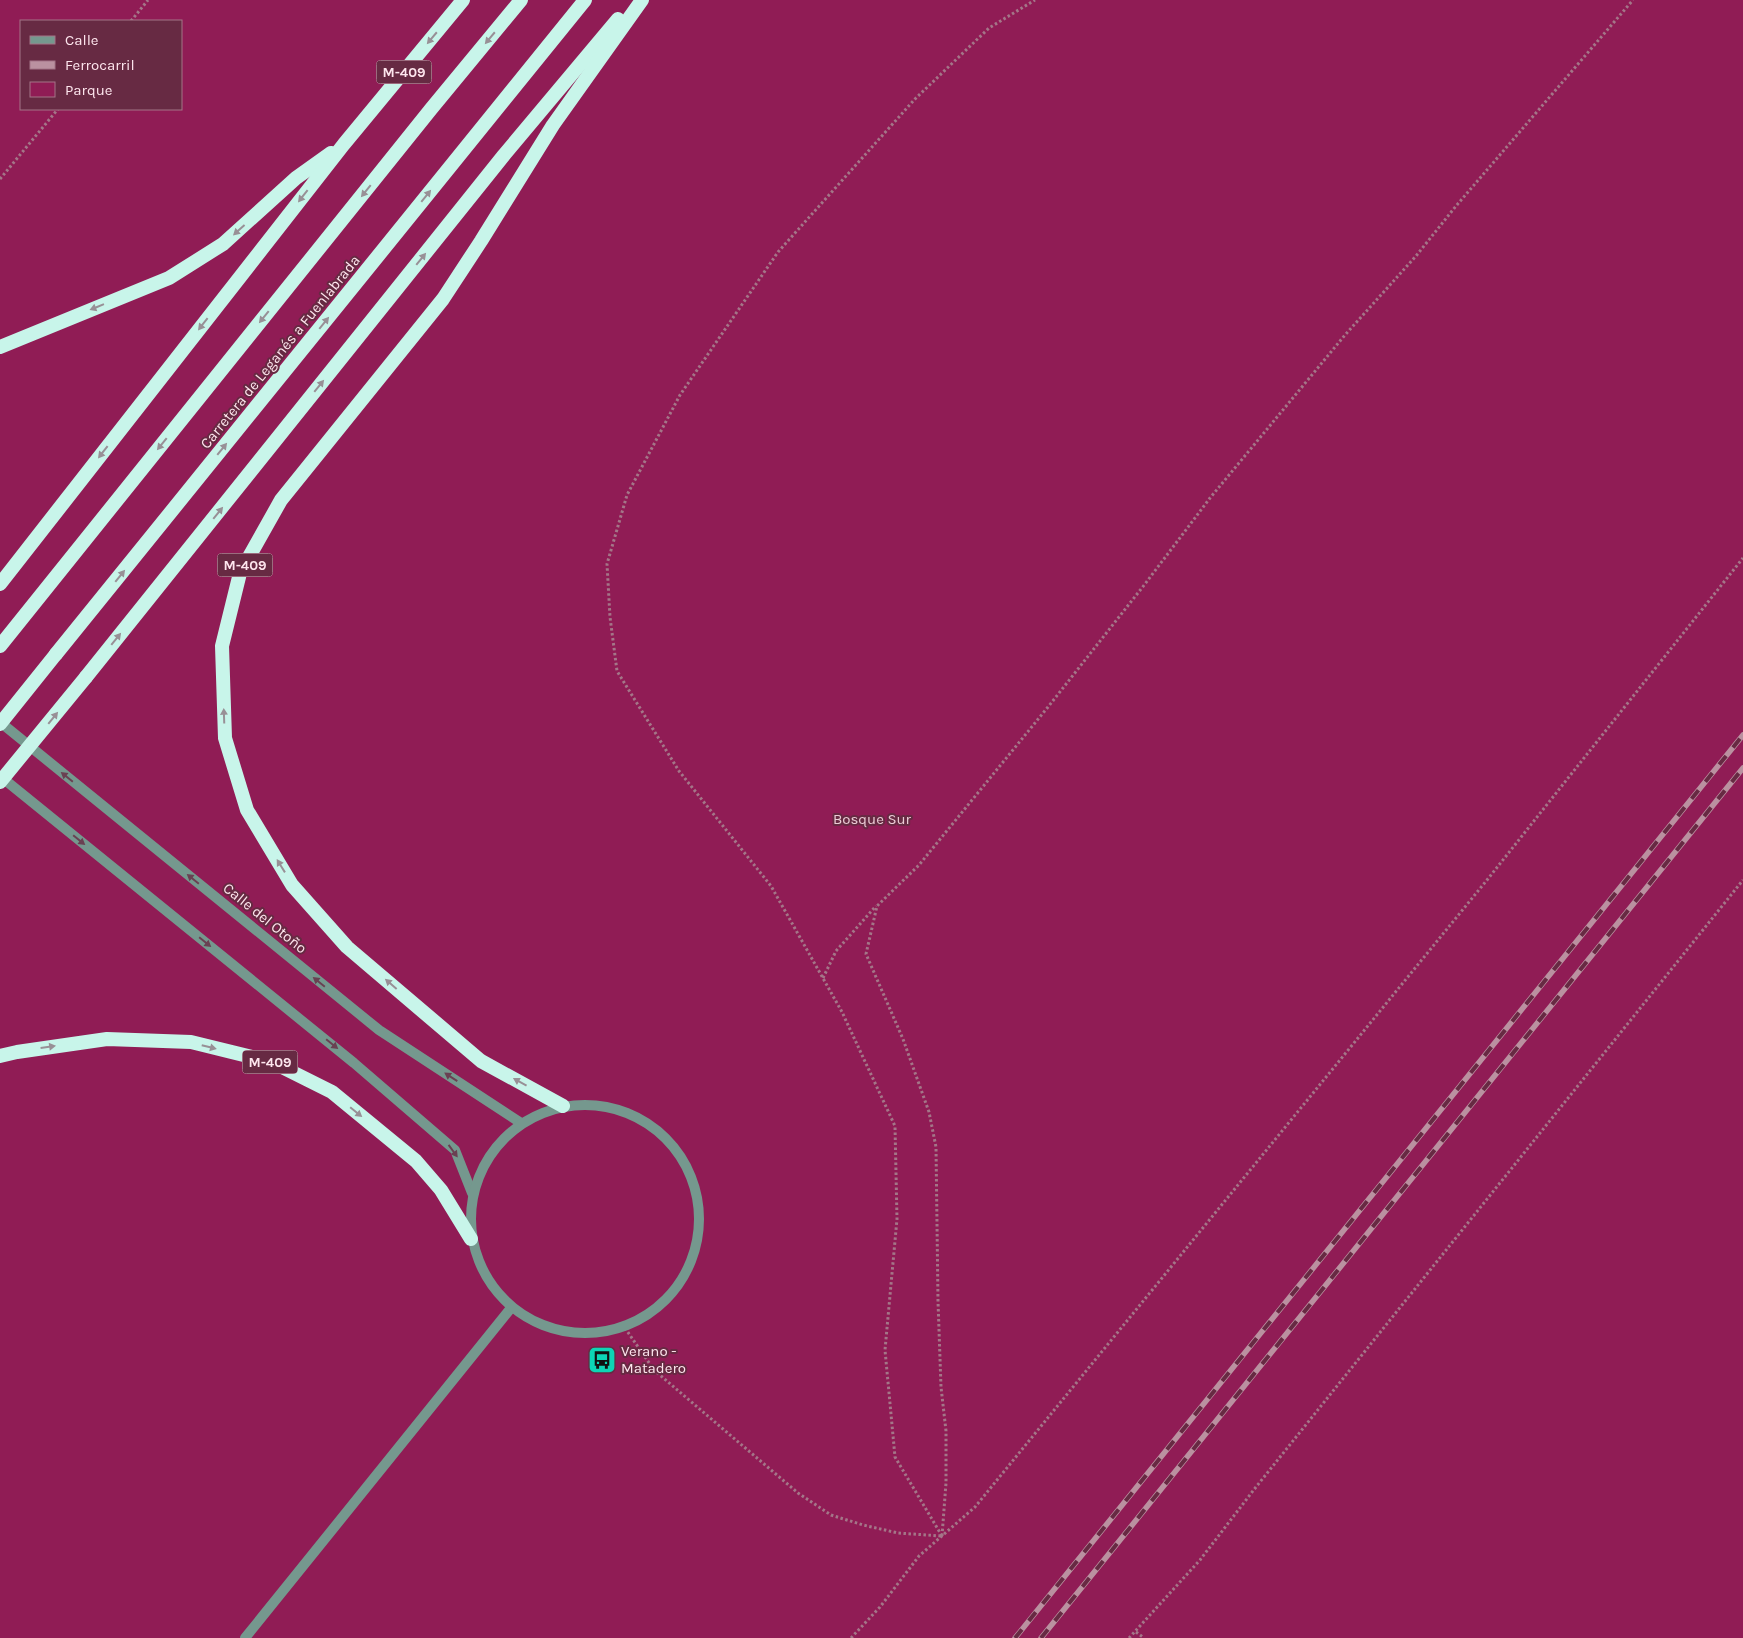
<svg xmlns="http://www.w3.org/2000/svg" width="1743" height="1638" font-family="Karla,sans-serif">
<style>
.green{fill:#901c55;fill-rule:evenodd}
.lines{fill:none;stroke-linecap:round;stroke-linejoin:round}
.path{stroke:#a47688;stroke-width:3;stroke-dasharray:2.5 2.5;stroke-linecap:butt}
.service{stroke:#75988e;stroke-width:10}
.minor{stroke:#75988e;stroke-width:10}
.trunk{stroke:#c8f5ea;stroke-width:14}
.rail-casing{stroke:#ba91a0;stroke-width:5.5}
.rail{stroke:#672a43;stroke-width:4;stroke-dasharray:11;stroke-linecap:butt}
.trunk-bridge{stroke:#c8f5ea;stroke-width:14}
.oneway{fill:#989096}
.oneway2{fill:#6a4052}
.labels{text-anchor:middle;dominant-baseline:central;stroke-width:4;stroke-linejoin:round;paint-order:stroke}
.shield{fill:#672a43;stroke:#d1aebb;stroke-width:1}
.shield-label{font-size:14px;font-weight:bold;fill:#fee6ee}
.street-label{font-size:15px;fill:#fee6ee;stroke:#672a43}
.park-label{font-size:15px;fill:#ecccd6;stroke:#672a43}
.poi-label{font-size:15px;fill:#fee6ee;stroke:#672a43;text-anchor:start}
</style>
<rect width="100%" height="100%" fill="#672a43"/>
<path class="green" d="M0,0H1743V1638H0ZM21,21H181V109H21Z"/>
<g class="lines">
<g class="path">
<polyline points="131,21 148,0"/>
<polyline points="0,179 58,109"/>
<polyline points="823,978 836,951 876,906"/>
<polyline points="625,1328 654,1370 798,1493 831,1515 863,1525 898,1533 941,1536"/>
<polyline points="942,1536 946,1483 946,1431 941,1387 938,1301 936,1147 929,1112 903,1039 866,954 877,906 919,865 1048,707 1145,584 1210,498 1345,335 1416,256 1456,206 1633,0"/>
<polyline points="942,1536 895,1457 885,1350 897,1219 895,1126 842,1012 771,886 679,771 617,671 610,617 607,564 627,495 680,395 778,252 915,99 989,28 1035,0"/>
<polyline points="1136,1632 1144,1638"/>
<polyline points="851,1638 880,1607 919,1556 975,1507 1487,880 1743,558"/>
<polyline points="1129,1638 1200,1560 1256,1487 1743,880"/>
</g>
<polyline class="service" points="245,1638 511,1308"/>
<g class="minor">
<polyline points="0,722 379,1030 521,1123"/>
<polyline points="0,776 354,1063 455,1150 472,1193"/>
<circle cx="585" cy="1219" r="114"/>
</g>
<g class="trunk">
<polyline points="0,347 169,278 223,244 296,178 331,153"/>
<polyline points="0,584 344,144 463,0"/>
<polyline points="0,646 431,109 521,0"/>
<polyline points="56,654 585,0"/>
<polyline points="86,677 504,155 618,19"/>
<polyline points="0,1056 17,1052 107,1039 191,1042 272,1062 332,1092 416,1161 441,1190 471,1239"/>
<polyline points="563,1106 481,1061 347,947 292,885 247,810 225,738 222,646 240,573 281,500 443,299 481,241 553,125 642,0"/>
</g>
<defs>
<g id="rail">
<polyline points="1015,1638 1743,735"/>
<polyline points="1041,1638 1743,768"/>
</g>
</defs>
<use href="#rail" class="rail-casing"/>
<use href="#rail" class="rail"/>
<g class="trunk-bridge">
<polyline points="0,724 56,654"/>
<polyline points="0,782 86,677"/>
</g>
</g>
<defs><path id="oneway-solid" d="M-6-.8H1V-3.2L6.5 0L1 3.2V.8H-6Z" transform="scale(1.25)"/></defs>
<g class="oneway">
<use href="#oneway-solid" transform="translate(432 38) rotate(130)"/>
<use href="#oneway-solid" transform="translate(490 38) rotate(130)"/>
<use href="#oneway-solid" transform="translate(366 191) rotate(129)"/>
<use href="#oneway-solid" transform="translate(303 196) rotate(128)"/>
<use href="#oneway-solid" transform="translate(426 196) rotate(-51)"/>
<use href="#oneway-solid" transform="translate(239 230) rotate(138)"/>
<use href="#oneway-solid" transform="translate(421 259) rotate(-51)"/>
<use href="#oneway-solid" transform="translate(97 307) rotate(158)"/>
<use href="#oneway-solid" transform="translate(264 317) rotate(129)"/>
<use href="#oneway-solid" transform="translate(324 323) rotate(-51)"/>
<use href="#oneway-solid" transform="translate(203 324) rotate(128)"/>
<use href="#oneway-solid" transform="translate(319 386) rotate(-51)"/>
<use href="#oneway-solid" transform="translate(162 444) rotate(129)"/>
<use href="#oneway-solid" transform="translate(222 449) rotate(-51)"/>
<use href="#oneway-solid" transform="translate(103 452) rotate(128)"/>
<use href="#oneway-solid" transform="translate(218 513) rotate(-51)"/>
<use href="#oneway-solid" transform="translate(120 576) rotate(-51)"/>
<use href="#oneway-solid" transform="translate(116 639) rotate(-51)"/>
<use href="#oneway-solid" transform="translate(224 716) rotate(-92)"/>
<use href="#oneway-solid" transform="translate(53 718) rotate(-51)"/>
<use href="#oneway-solid" transform="translate(281 866) rotate(-122)"/>
<use href="#oneway-solid" transform="translate(391 984) rotate(-139)"/>
<use href="#oneway-solid" transform="translate(48 1047) rotate(-8)"/>
<use href="#oneway-solid" transform="translate(209 1047) rotate(14)"/>
<use href="#oneway-solid" transform="translate(520 1082) rotate(-151)"/>
<use href="#oneway-solid" transform="translate(356 1112) rotate(39)"/>
</g>
<g class="oneway2">
<use href="#oneway-solid" transform="translate(67 777) rotate(-141)"/>
<use href="#oneway-solid" transform="translate(79 840) rotate(39)"/>
<use href="#oneway-solid" transform="translate(193 879) rotate(-141)"/>
<use href="#oneway-solid" transform="translate(205 942) rotate(39)"/>
<use href="#oneway-solid" transform="translate(319 982) rotate(-141)"/>
<use href="#oneway-solid" transform="translate(332 1044) rotate(39)"/>
<use href="#oneway-solid" transform="translate(451 1077) rotate(-147)"/>
<use href="#oneway-solid" transform="translate(453 1151) rotate(54)"/>
</g>
<defs>
<symbol id="bus-square" viewBox="-11 -11 22 22"><rect x="-9" y="-9" width="18" height="18" rx="4" fill="#0dd5b5" stroke="#672a43"/><path d="M-5-6H5V4H4V6H2V4H-2V6H-4V4H-5ZM-3.5-4V0h7V-4ZM-3.5 1.2v1.5H-2V1.2ZM2 1.2v1.5H3.5V1.2Z" fill="#111"/></symbol>
</defs>
<g fill-rule="evenodd">
<use href="#bus-square" x="586" y="1344" width="32" height="32"/>
</g>
<g class="labels">
<g class="shield">
<rect x="376.5" y="60.5" width="55" height="23" rx="4"/>
<rect x="217.5" y="553.5" width="55" height="23" rx="4"/>
<rect x="242.5" y="1050.5" width="55" height="23" rx="4"/>
</g>
<g class="shield-label">
<text x="404" y="72">M-409</text>
<text x="245" y="565">M-409</text>
<text x="270" y="1062">M-409</text>
</g>
<g class="street-label">
<text transform="translate(280 352) rotate(-51)">Carretera de Leganés a Fuenlabrada</text>
<text transform="translate(265 918) rotate(39)">Calle del Otoño</text>
</g>
<g class="park-label">
<text x="872" y="819">Bosque Sur</text>
</g>
<g class="poi-label">
<text x="621" y="1351">Verano -<tspan x="621" dy="17">Matadero</tspan></text>
</g>
</g>
<rect x="20" y="20" width="162" height="90" fill="#672a43" stroke="#a37587"/>
<rect x="30" y="36" width="25" height="8" fill="#75988e" stroke="#a37587"/>
<text x="65" y="45" font-size="15" fill="#fee6ee">Calle</text>
<rect x="30" y="61" width="25" height="8" fill="#ba91a0" stroke="#a37587"/>
<text x="65" y="70" font-size="15" fill="#fee6ee">Ferrocarril</text>
<rect x="30" y="82" width="25" height="15" fill="#901c55" stroke="#a37587"/>
<text x="65" y="95" font-size="15" fill="#fee6ee">Parque</text>
</svg>
